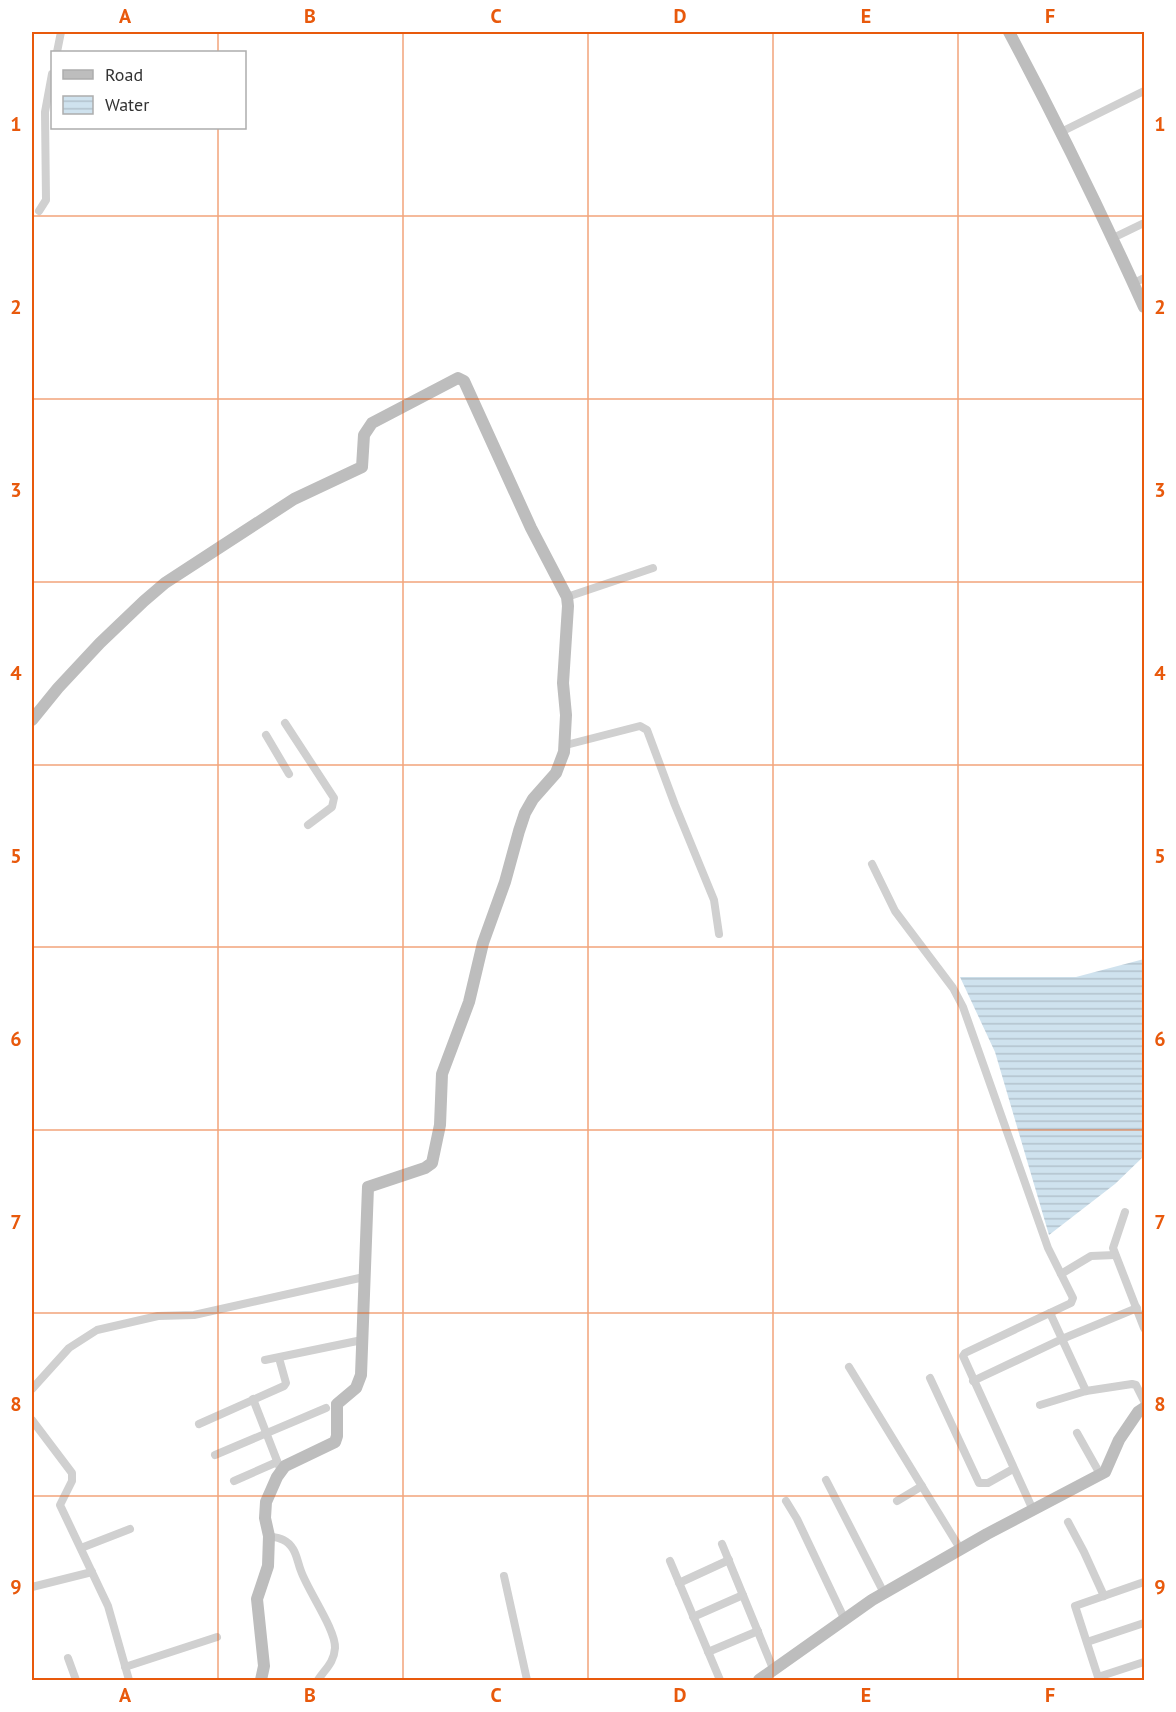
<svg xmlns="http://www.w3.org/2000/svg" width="1176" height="1712" font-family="'PT Sans',sans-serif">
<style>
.water{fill:url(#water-rules)}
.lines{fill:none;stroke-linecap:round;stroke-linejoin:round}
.street{stroke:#d0d0d0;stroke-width:8}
.secondary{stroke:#bdbdbd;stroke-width:12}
.grid{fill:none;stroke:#e8590c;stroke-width:1.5;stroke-opacity:0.55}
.neatline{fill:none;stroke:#e8590c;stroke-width:2}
.grid-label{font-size:20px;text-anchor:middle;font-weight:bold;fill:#e8590c}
</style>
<defs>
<pattern id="water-rules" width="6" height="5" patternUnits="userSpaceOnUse" patternTransform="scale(1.5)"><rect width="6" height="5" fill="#cfe2ee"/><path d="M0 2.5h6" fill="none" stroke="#b2c2cd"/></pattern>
</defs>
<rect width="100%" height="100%" fill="#fff"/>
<polygon class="water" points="1144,959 1144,1156 1115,1184 1049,1235 995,1052 960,977 1076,977"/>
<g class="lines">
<g class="street">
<polyline points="57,52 61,32"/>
<polyline points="1061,132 1144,91"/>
<polyline points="39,211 46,200 45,112 52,74"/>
<polyline points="1113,238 1144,223"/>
<polyline points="1134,283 1144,278"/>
<polyline points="567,597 653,568"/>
<polyline points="285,723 334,798 332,807 308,825"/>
<polyline points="266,735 289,774"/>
<polyline points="566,745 640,726 647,730 675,805 714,900 719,934"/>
<polyline points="872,864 895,911 953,988 963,1007 1048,1248 1073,1298 1071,1303 965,1353 963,1356 1033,1510"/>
<polyline points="1125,1212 1113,1248 1144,1328"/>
<polyline points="1061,1274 1091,1256 1115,1255"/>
<polyline points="1050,1313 1086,1391"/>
<polyline points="265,1360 362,1340"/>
<polyline points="849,1367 961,1550"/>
<polyline points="930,1378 979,1483 988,1483 1013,1469"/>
<polyline points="973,1381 1062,1339 1137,1308"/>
<polyline points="32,1389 69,1348 97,1330 158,1316 194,1315 364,1277"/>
<polyline points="253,1399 281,1471"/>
<polyline points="1040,1405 1086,1391 1132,1384 1136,1385 1144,1401"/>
<polyline points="32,1420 72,1473 72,1481 60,1505 108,1606 129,1680"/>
<polyline points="199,1424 284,1386 286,1383 279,1358"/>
<polyline points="1077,1433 1100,1474"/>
<polyline points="215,1455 326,1408"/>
<polyline points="826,1480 884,1593"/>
<polyline points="234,1481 277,1462"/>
<polyline points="786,1501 797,1519 844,1618"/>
<polyline points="897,1501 922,1486"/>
<polyline points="1068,1522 1084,1552 1104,1596"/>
<path d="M269,1536C279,1538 287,1539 293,1549C297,1555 298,1564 301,1571C308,1591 336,1630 335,1648C334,1663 325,1669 318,1680"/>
<polyline points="722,1544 774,1671"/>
<polyline points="81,1548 130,1529"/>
<polyline points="670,1561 720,1680"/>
<polyline points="504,1576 527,1680"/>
<polyline points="679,1583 729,1560"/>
<polyline points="32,1587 92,1572"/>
<polyline points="693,1617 743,1595"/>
<polyline points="1087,1642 1144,1623"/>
<polyline points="708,1652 758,1631"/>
<polyline points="68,1658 76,1680"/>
<polyline points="125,1667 217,1637"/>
<polyline points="1098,1677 1144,1662"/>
<polyline points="1099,1680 1075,1606 1144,1582"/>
</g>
<g class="secondary">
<path d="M1009,32C1057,122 1102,214 1144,307"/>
<polyline points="32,720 58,688 100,643 144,601 165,583 294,499 362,467 364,435 372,423 458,378 464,381 531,528 567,597 568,606 563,683 566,715 564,752 556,773 533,799 525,813 519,831 505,882 483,943 469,1002 442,1074 440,1125 432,1163 425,1168 368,1187 361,1375 356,1388 337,1404 337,1436 335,1442 285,1466 277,1477 266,1502 265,1518 269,1536 268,1566 257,1599 264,1666 261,1680"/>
<polyline points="759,1680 872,1600 987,1534 1105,1472 1119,1440 1138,1412 1144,1408"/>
</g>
</g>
<path class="grid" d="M218,32V52M403,32V1680M588,32V1680M773,32V1680M958,32V1680M218,128V1680M32,216H1144M32,399H1144M32,582H1144M32,765H1144M32,947H1144M32,1130H1144M32,1313H1144M32,1496H1144"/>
<rect width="1176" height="1712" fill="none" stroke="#ffffff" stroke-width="66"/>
<rect x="51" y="51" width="195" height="78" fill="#ffffff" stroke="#adadad" stroke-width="1.5"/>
<rect x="63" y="70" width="30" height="9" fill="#bdbdbd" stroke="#adadad" stroke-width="1.5"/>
<text x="105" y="81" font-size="18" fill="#333333">Road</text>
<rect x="63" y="96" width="30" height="18" fill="url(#water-rules)" stroke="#adadad" stroke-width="1.5"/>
<text x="105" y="111" font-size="18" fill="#333333">Water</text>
<rect x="33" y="33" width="1110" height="1646" class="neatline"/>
<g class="grid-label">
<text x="125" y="23">A</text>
<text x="310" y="23">B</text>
<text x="496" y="23">C</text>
<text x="680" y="23">D</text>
<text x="866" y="23">E</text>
<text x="1050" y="23">F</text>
<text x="16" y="131">1</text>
<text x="1160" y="131">1</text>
<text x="16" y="314">2</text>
<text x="1160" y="314">2</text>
<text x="16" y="497">3</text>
<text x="1160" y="497">3</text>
<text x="16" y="680">4</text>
<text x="1160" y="680">4</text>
<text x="16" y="863">5</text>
<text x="1160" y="863">5</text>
<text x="16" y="1046">6</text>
<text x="1160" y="1046">6</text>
<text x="16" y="1229">7</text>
<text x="1160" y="1229">7</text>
<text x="16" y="1411">8</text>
<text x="1160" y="1411">8</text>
<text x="16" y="1594">9</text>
<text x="1160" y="1594">9</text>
<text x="125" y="1702">A</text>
<text x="310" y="1702">B</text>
<text x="496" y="1702">C</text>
<text x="680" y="1702">D</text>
<text x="866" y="1702">E</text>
<text x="1050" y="1702">F</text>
</g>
</svg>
